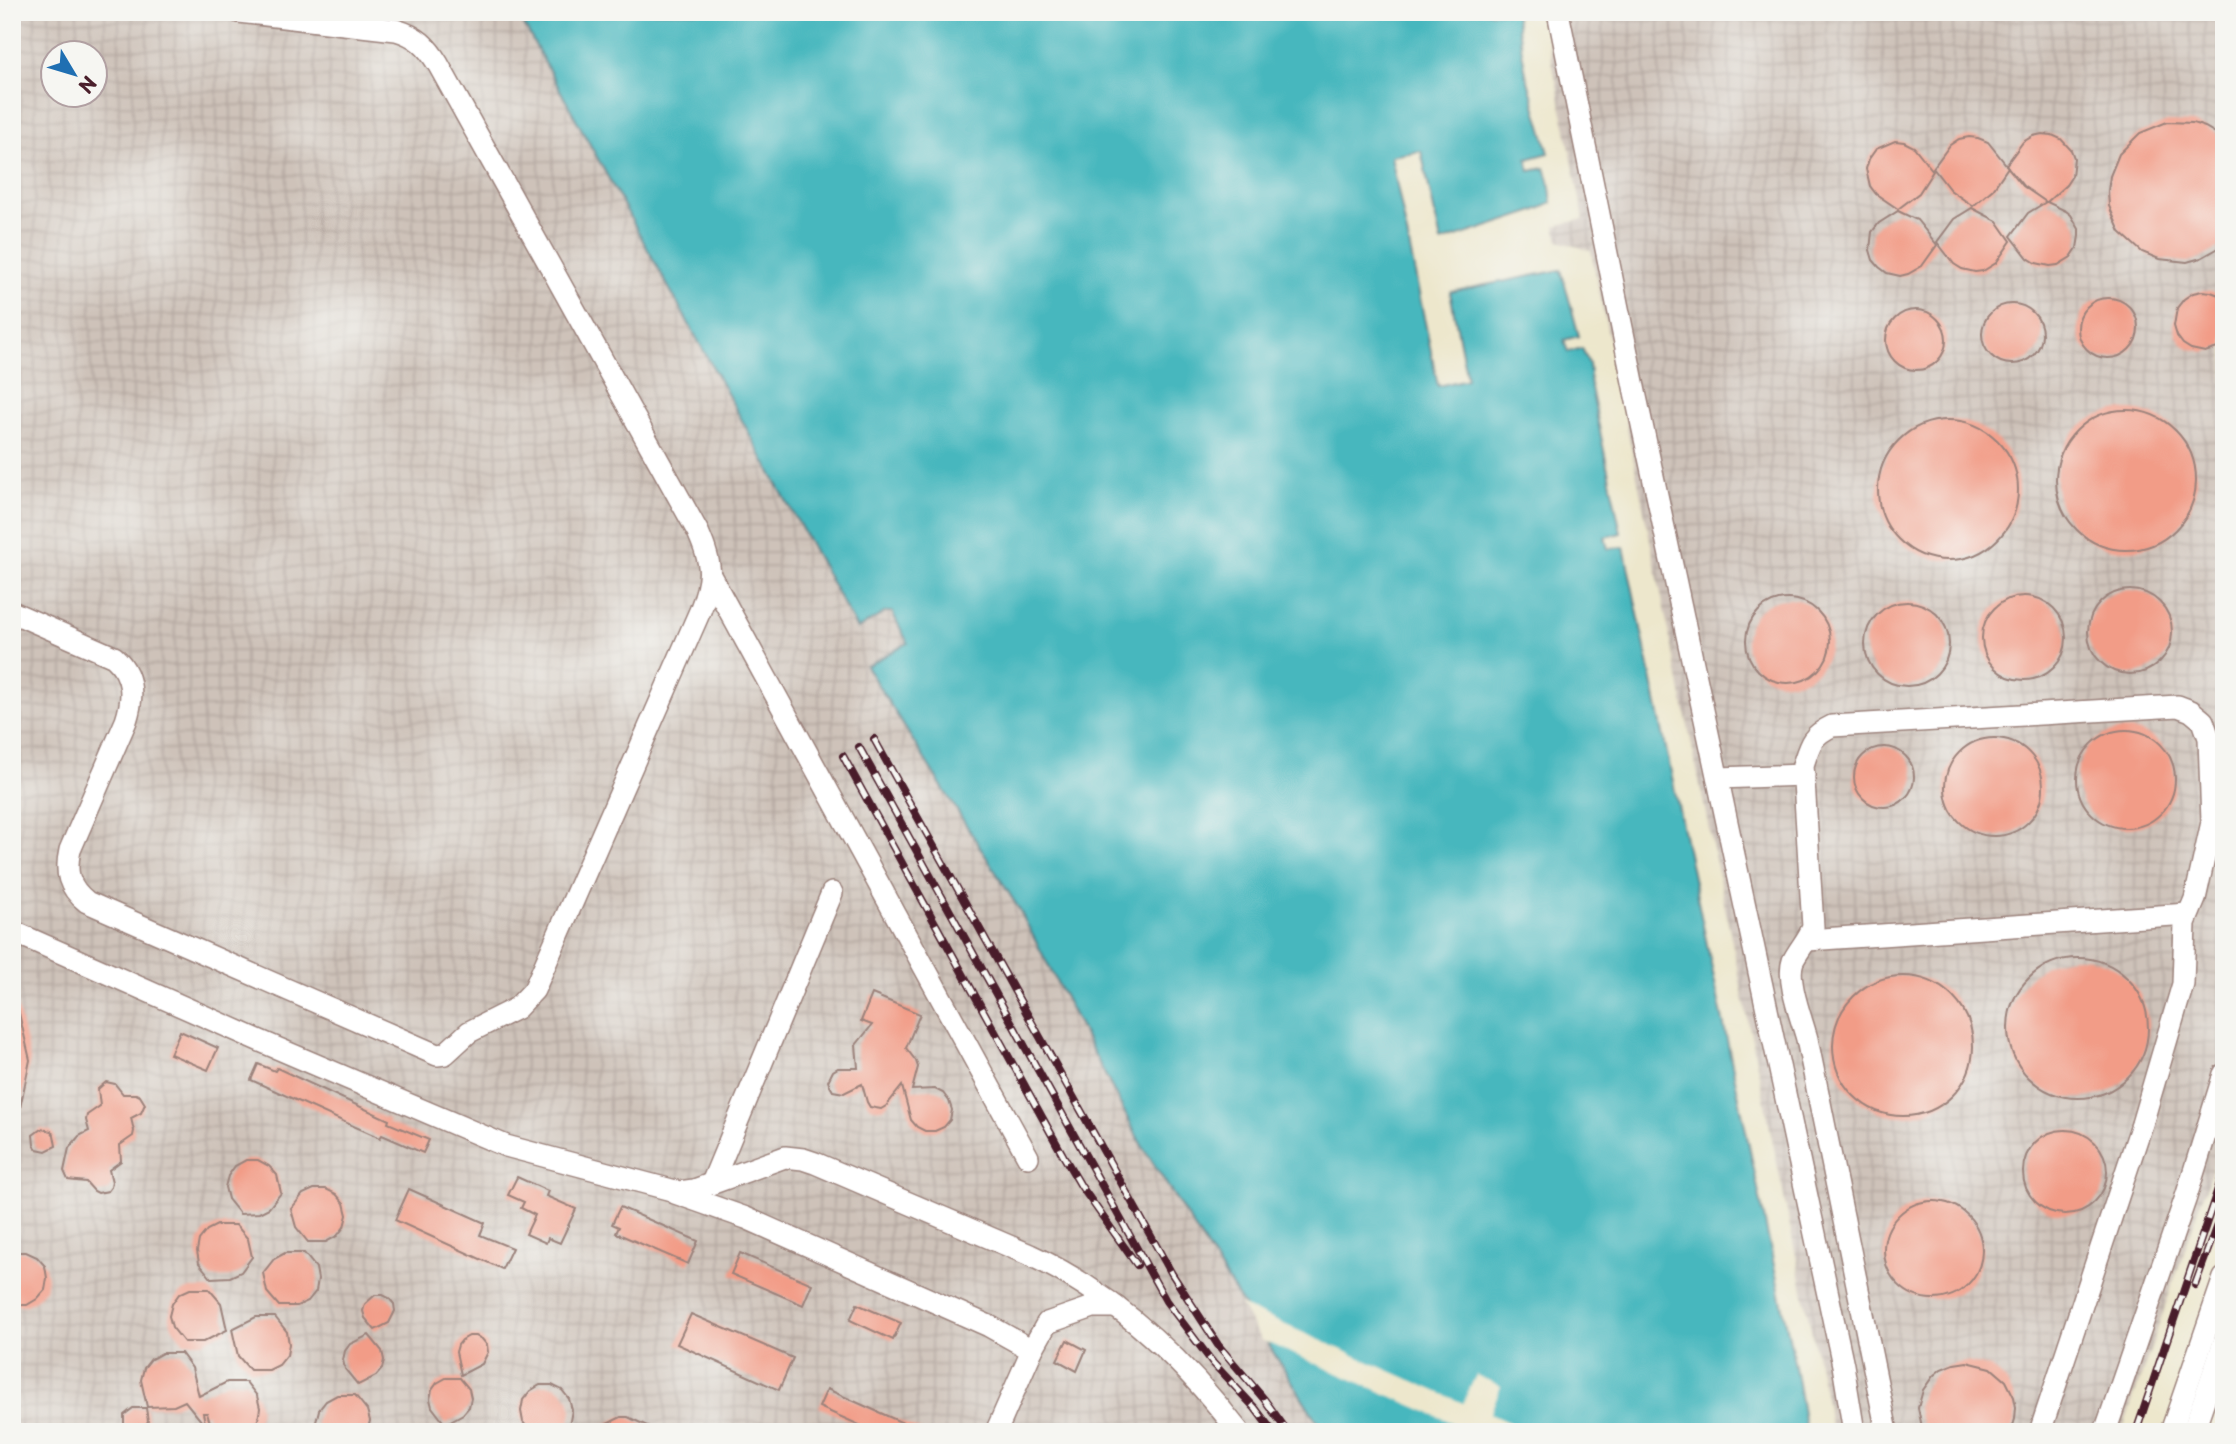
<svg xmlns="http://www.w3.org/2000/svg" width="2236" height="1444" font-family="'Playpen Sans',sans-serif">
<style>
.industrial{fill:url(#industrial-grid);fill-rule:evenodd}
.water{fill:#47b7be;stroke:#486b74;stroke-width:2}
.pier{fill:#ede7cc}
.building{fill:#f29c87}
.lines{fill:none;stroke-linecap:round;stroke-linejoin:round}
.minor-casing{stroke:#9c837c;stroke-width:24}
.minor{stroke:#fff;stroke-width:21}
.rail-casing{stroke:#4a1f2b;stroke-width:8}
.rail{stroke:#f6f6f2;stroke-width:5;stroke-dasharray:16;stroke-linecap:butt}
</style>
<defs>
<pattern id="industrial-grid" width="8" height="8" patternUnits="userSpaceOnUse" patternTransform="scale(1.75)"><rect width="8" height="8" fill="#cec2b9"/><path d="M0 4h8M4 0v8" fill="none" stroke="#b2a69f"/></pattern>
</defs>
<rect width="100%" height="100%" fill="#f6f6f2"/>
<filter id="ink" filterUnits="userSpaceOnUse"><feTurbulence type="fractalNoise" baseFrequency=".0143" numOctaves="2"/><feDisplacementMap in="SourceGraphic" scale="14" xChannelSelector="R" yChannelSelector="G"/><feConvolveMatrix kernelMatrix="1 2 1 2 8 2 1 2 1" color-interpolation-filters="sRGB"/></filter>
<filter id="wash" filterUnits="userSpaceOnUse"><feTurbulence type="fractalNoise" baseFrequency=".00686" numOctaves="4" result="noise"/><feDisplacementMap in="SourceGraphic" scale="28" xChannelSelector="R" yChannelSelector="G"/><feGaussianBlur stdDeviation="1.57" result="paint"/><feColorMatrix in="noise" values="0 0 0 0 0 0 0 0 0 0 0 0 0 0 0 0 0 1.4 0 .05"/><feComposite in="paint" operator="in"/></filter>
<g filter="url(#wash)">
<rect width="100%" height="100%" fill="#ede7cc"/>
<g class="industrial">
<path d="M12,12H517L857,628L886,612H891L908,642L866,666L1019,909L1141,1144L1324,1432H12ZM52,52H94V94H52Z"/>
<polygon points="1542,12 2224,12 2224,1127 2210,1176 2122,1432 1832,1432 1591,251 1559,241 1555,226 1584,219"/>
</g>
<polygon class="water" points="517,12 1515,12 1526,74 1549,153 1527,159 1530,171 1545,168 1549,180 1552,203 1535,211 1441,242 1421,151 1391,156 1438,386 1467,379 1450,292 1561,270 1579,336 1564,340 1568,352 1582,348 1589,364 1591,388 1621,533 1605,537 1608,549 1624,547 1795,1366 1806,1432 1324,1432 1141,1144 1019,909 866,666 908,643 892,612 886,612 857,629"/>
<polygon class="pier" points="1240,1305 1463,1403 1476,1375 1501,1386 1490,1414 1530,1432 1450,1432 1453,1423 1261,1340"/>
<g id="blocks">
<g class="building">
<polygon points="2167,122 2193,123 2205,127 2224,138 2224,245 2201,258 2187,262 2159,259 2142,252 2120,232 2109,206 2108,191 2110,176 2119,154 2140,133"/>
<polygon points="2042,134 2052,135 2061,139 2071,150 2074,158 2072,176 2066,185 2047,202 2066,211 2071,215 2079,229 2079,236 2077,248 2071,257 2058,265 2050,266 2036,263 2028,258 2011,236 2028,213 2046,202 2023,186 2006,165 2023,142 2033,136"/>
<polygon points="1969,137 1978,138 1988,142 2008,167 1993,189 1973,206 1950,190 1933,168 1950,145 1959,139"/>
<polygon points="1895,141 1904,142 1914,147 1933,171 1919,193 1898,209 1876,194 1870,186 1866,169 1869,159 1876,149"/>
<polygon points="1972,208 1997,221 2011,241 1996,263 1983,271 1975,272 1962,269 1954,264 1937,242 1954,219"/>
<polygon points="1898,211 1917,220 1937,245 1922,266 1908,274 1900,276 1887,273 1879,267 1873,260 1870,250 1872,232 1879,223"/>
<polygon points="2202,291 2211,292 2224,297 2224,346 2205,352 2191,349 2183,344 2177,336 2174,326 2177,308 2184,299 2193,293"/>
<circle cx="2108" cy="328" r="30"/>
<circle cx="2012" cy="334" r="30"/>
<circle cx="1916" cy="340" r="30"/>
<circle cx="2126" cy="480" r="70"/>
<circle cx="1948" cy="490" r="70"/>
<circle cx="2130" cy="632" r="42"/>
<circle cx="2024" cy="638" r="42"/>
<circle cx="1788" cy="641" r="42"/>
<circle cx="1907" cy="644" r="42"/>
<circle cx="2126" cy="779" r="49"/>
<circle cx="1994" cy="787" r="49"/>
<circle cx="1884" cy="777" r="30"/>
<circle cx="2078" cy="1028" r="70"/>
<circle cx="1903" cy="1046" r="70"/>
<polygon points="872,994 920,1014 906,1048 916,1061 918,1067 912,1090 935,1089 943,1093 949,1101 952,1110 950,1120 944,1127 935,1131 925,1131 917,1127 911,1120 902,1086 886,1106 881,1109 870,1107 867,1102 862,1084 844,1093 833,1091 830,1086 828,1081 833,1071 838,1068 858,1068 856,1045 872,1025 861,1021"/>
<polygon points="18,1009 30,1060 19,1113 12,1112 12,1010"/>
<polygon points="180,1031 218,1048 208,1070 170,1054"/>
<polygon points="258,1064 275,1071 277,1068 389,1120 388,1123 429,1140 423,1153 382,1135 380,1138 251,1080"/>
<polygon points="106,1082 115,1084 123,1094 136,1094 140,1096 145,1104 141,1113 131,1118 134,1131 133,1136 120,1145 121,1161 109,1170 112,1182 111,1187 108,1191 98,1193 94,1191 86,1182 68,1180 64,1171 69,1148 79,1136 89,1131 86,1120 87,1115 100,1106 98,1089"/>
<polygon points="41,1129 51,1131 54,1135 56,1146 46,1151 37,1149 34,1145 33,1135"/>
<circle cx="2065" cy="1172" r="42"/>
<polygon points="246,1160 258,1160 269,1166 277,1175 281,1193 269,1208 259,1213 240,1214 228,1199 225,1187 228,1176 235,1166"/>
<polygon points="517,1177 548,1191 546,1196 576,1209 560,1243 548,1238 546,1243 526,1234 535,1215 521,1208 524,1202 508,1195"/>
<polygon points="314,1189 326,1189 336,1194 344,1203 347,1215 344,1227 337,1236 326,1242 308,1242 296,1227 291,1209 303,1194"/>
<polygon points="409,1189 485,1223 480,1235 512,1248 502,1269 395,1220"/>
<circle cx="1933" cy="1250" r="49"/>
<polygon points="620,1207 698,1241 688,1264 616,1233 619,1227 612,1224"/>
<polygon points="217,1225 236,1225 248,1239 252,1257 241,1272 230,1277 211,1278 199,1263 197,1251 199,1240 207,1230"/>
<polygon points="12,1252 26,1252 37,1257 45,1266 47,1278 45,1290 37,1299 27,1305 12,1305"/>
<polygon points="285,1253 304,1253 316,1268 318,1279 316,1291 308,1301 297,1306 279,1306 267,1292 263,1273 274,1259"/>
<polygon points="740,1253 812,1284 803,1305 731,1274"/>
<polygon points="190,1289 209,1289 221,1303 227,1330 203,1342 184,1342 172,1327 169,1316 172,1304 179,1294"/>
<polygon points="375,1295 383,1295 389,1298 394,1304 395,1311 389,1323 375,1330 365,1318 363,1311 365,1304"/>
<polygon points="857,1304 901,1323 893,1340 850,1320"/>
<polygon points="691,1314 793,1358 779,1390 677,1344"/>
<polygon points="256,1317 275,1317 287,1332 289,1344 287,1355 279,1365 269,1370 250,1370 238,1356 232,1329"/>
<polygon points="369,1335 382,1351 384,1360 382,1369 376,1376 358,1385 345,1369 343,1360 345,1351 350,1344"/>
<polygon points="469,1336 476,1336 482,1339 487,1345 488,1352 482,1364 461,1375 456,1352 458,1345 462,1340"/>
<polygon points="1067,1340 1086,1350 1077,1371 1057,1360"/>
<polygon points="162,1353 181,1353 192,1368 199,1396 227,1382 246,1382 257,1396 260,1408 258,1420 250,1429 245,1432 221,1432 209,1420 207,1413 203,1413 206,1427 185,1401 174,1406 147,1407 141,1380 144,1368 151,1359"/>
<polygon points="1967,1362 1991,1368 2006,1381 2014,1397 2016,1407 2015,1419 2011,1432 1923,1432 1918,1408 1923,1390 1933,1376 1941,1369 1954,1364"/>
<polygon points="446,1378 460,1378 469,1389 471,1398 469,1407 463,1414 445,1424 432,1407 430,1399 432,1390 437,1383"/>
<polygon points="540,1385 552,1385 562,1390 569,1399 572,1410 570,1421 561,1432 531,1432 523,1422 521,1411 523,1400 530,1391"/>
<polygon points="827,1389 923,1432 875,1432 819,1407"/>
<polygon points="337,1395 355,1395 367,1410 370,1421 367,1432 318,1432 316,1422 319,1410 326,1401"/>
<polygon points="133,1408 146,1408 148,1421 142,1432 128,1432 124,1426 124,1415"/>
<polygon points="621,1417 628,1417 660,1432 591,1432"/>
</g>
</g>
</g>
<g filter="url(#ink)">
<use href="#blocks" fill-opacity="0" stroke="#9c837c" stroke-width="2"/>
<g class="lines">
<defs>
<g id="minor">
<polyline points="1558,12 1635,392 1843,1365 1854,1432"/>
<polyline points="711,577 1028,1157"/>
<path d="M12,612L114,657C134,675 134,697 126,721L70,850C65,872 68,887 87,902L437,1055L445,1054L469,1032L517,1008L534,990L700,611C713,577 713,566 698,532L438,64C427,46 417,36 396,30L239,12"/>
<polyline points="1719,778 1804,775"/>
<path d="M12,931L258,1040L506,1146L679,1192L694,1190L785,1157L803,1159L815,1163L1030,1255C1115,1294 1183,1359 1239,1432"/>
<polyline points="1808,940 2188,914"/>
<polyline points="712,1183 832,893"/>
<polyline points="675,1193 746,1218 989,1326 1032,1350 996,1432"/>
<polyline points="1032,1350 1047,1323 1093,1307 1116,1307"/>
<path d="M1887,1432L1807,1039C1802,1020 1786,980 1793,961C1799,949 1808,940 1813,927L1803,765C1810,744 1811,736 1832,726L2178,706L2191,711L2203,721L2209,738L2212,822L2195,899L2185,923L2183,984L2142,1124L2040,1432"/>
<polyline points="2105,1432 2186,1197 2224,1074"/>
<polyline points="2171,1432 2224,1278"/>
<polyline points="2193,1432 2224,1342"/>
</g>
</defs>
<use href="#minor" class="minor-casing"/>
<use href="#minor" class="minor"/>
<defs>
<g id="rail">
<polyline points="874,739 1172,1274 1218,1345 1264,1399 1288,1432"/>
<polyline points="859,747 1166,1301 1213,1363 1255,1408 1273,1432"/>
<polyline points="843,756 1064,1157 1081,1186 1137,1265"/>
<polyline points="2195,1285 2224,1206"/>
<polyline points="2136,1432 2224,1171"/>
</g>
</defs>
<use href="#rail" class="rail-casing"/>
<use href="#rail" class="rail"/>
</g>
</g>
<rect width="2236" height="1444" fill="none" stroke="#f6f6f2" stroke-width="42"/>
<g transform="translate(74 74) rotate(128)"><circle r="33" fill="#f6f6f2" stroke="#b1a0a2" stroke-width="2"/>
<path d="M0-5L12 26L0 18L-12 26Z" fill="#1f6fb2"/>
<text y="-10" font-size="19" font-weight="bold" text-anchor="middle" fill="#4a1f2b">N</text>
</g>
</svg>
